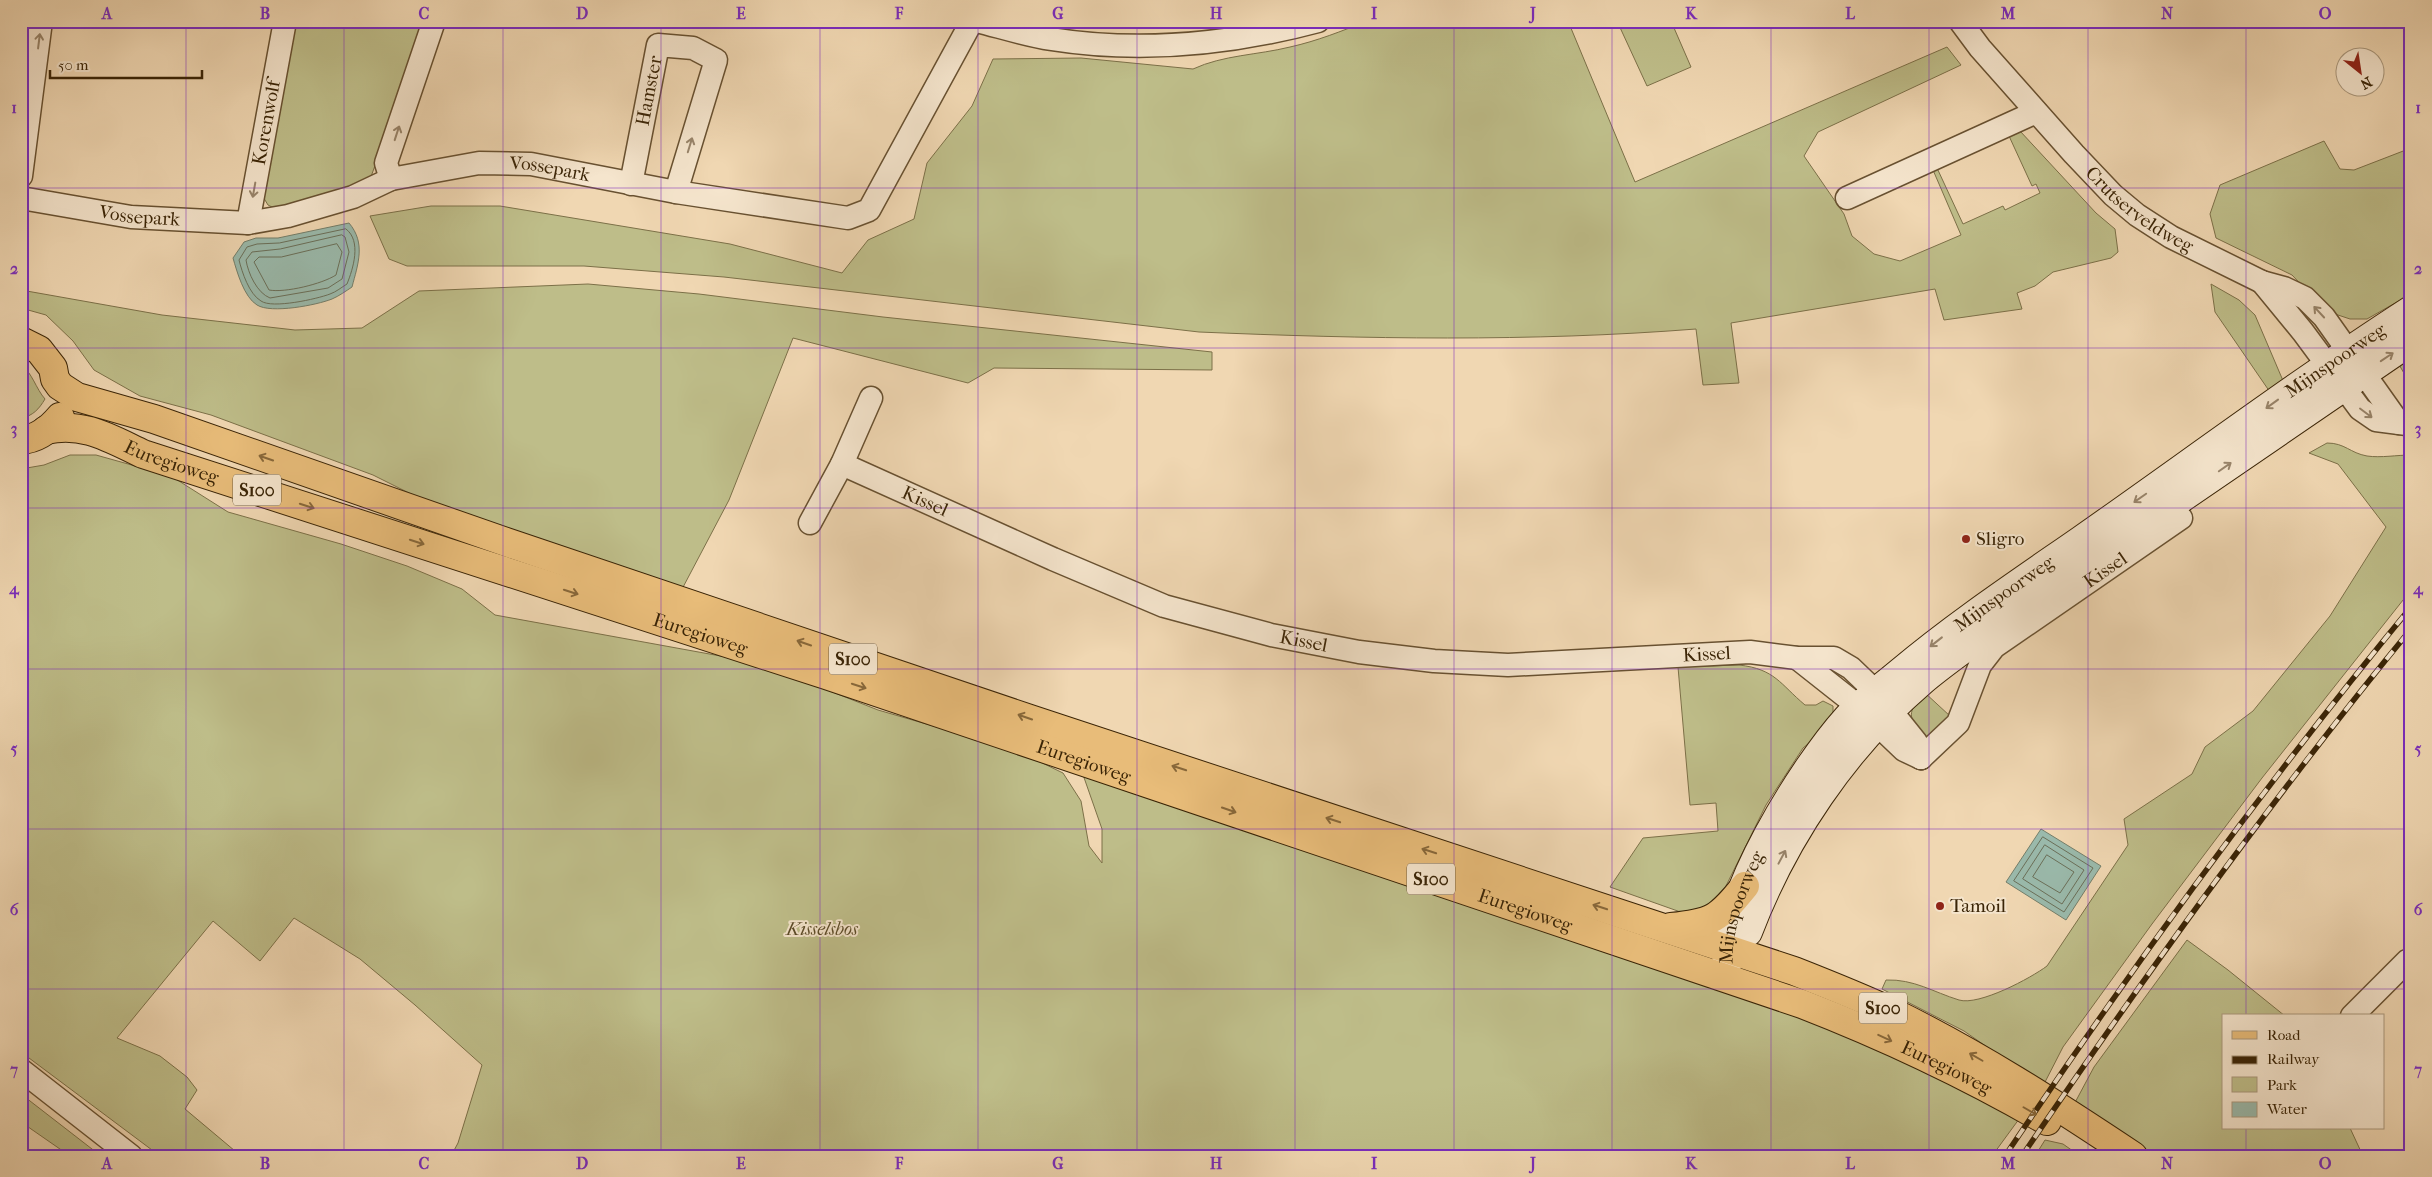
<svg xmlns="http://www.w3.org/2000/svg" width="2432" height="1177" font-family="'IM FELL French Canon',serif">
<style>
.green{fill:#bebd89;stroke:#7c7048}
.water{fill:#9abaac;stroke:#747e6a}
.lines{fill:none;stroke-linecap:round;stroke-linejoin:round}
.shore{stroke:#6a6f59;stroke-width:1}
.street-casing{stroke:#685131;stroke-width:25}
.secondary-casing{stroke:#3a2406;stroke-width:30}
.primary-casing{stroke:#3a2406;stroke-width:30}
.street{stroke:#f5e5cd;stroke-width:22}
.secondary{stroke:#f5e5cd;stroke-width:28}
.primary{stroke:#e8bc79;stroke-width:28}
.rail-casing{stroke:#3a2406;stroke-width:5.5}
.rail{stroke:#f5e5cd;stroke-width:4;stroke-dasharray:11;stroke-linecap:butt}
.oneway{stroke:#98846a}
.oneway2{stroke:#88683a}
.grid{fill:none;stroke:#7b2cbf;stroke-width:1;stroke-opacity:0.55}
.poi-dot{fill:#8f2418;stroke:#f5e5cd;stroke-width:2}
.labels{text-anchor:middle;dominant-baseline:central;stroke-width:4;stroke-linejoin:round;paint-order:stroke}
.shield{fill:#f5e5cd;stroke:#725e42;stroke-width:1}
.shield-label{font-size:18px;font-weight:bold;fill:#3a2406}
.street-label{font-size:19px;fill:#3a2406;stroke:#f5e5cd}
.poi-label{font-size:19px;fill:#3a2406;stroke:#f5e5cd;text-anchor:start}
.park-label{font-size:19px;font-style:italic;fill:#5b4a27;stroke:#f5e5cd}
.neatline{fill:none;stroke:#7b2cbf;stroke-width:2}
.grid-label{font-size:16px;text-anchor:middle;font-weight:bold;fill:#7b2cbf}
</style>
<rect width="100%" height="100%" fill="#f0d7b2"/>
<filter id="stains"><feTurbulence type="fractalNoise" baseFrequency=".004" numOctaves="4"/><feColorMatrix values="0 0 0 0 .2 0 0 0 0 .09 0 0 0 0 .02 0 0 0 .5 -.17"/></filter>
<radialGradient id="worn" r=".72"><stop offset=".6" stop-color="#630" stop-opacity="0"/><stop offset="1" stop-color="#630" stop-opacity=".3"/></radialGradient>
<g class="green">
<polygon points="291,21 428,21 369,182 274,208 268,205 262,195"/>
<path d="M1367,21H1568L1635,182L1947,47L1961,65L1818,132L1804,156L1844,214L1852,236L1874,254L1900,261L1961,235L1933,170L1937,168L1963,224L2003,206L2005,210L2040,193L2036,184L2032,186L2009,136L2020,131L2096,213L2115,229L2118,252L2111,258L2053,272L2035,286L2017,293L2022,309L1944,320L1935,289L1731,323L1739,383L1703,385L1696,329C1531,342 1364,339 1199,332L724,277L584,266H407L389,259L370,216L431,206H500L730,244L842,273L868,240L914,219L927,163L972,106L993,59L1081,58L1193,69C1223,55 1258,55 1290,47C1317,41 1342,31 1367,21Z"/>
<polygon points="1617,21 1671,21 1691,67 1647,86"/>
<polygon points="2324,141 2340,169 2354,170 2411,148 2411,294 2367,319 2350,319 2335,314 2314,298 2292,275 2216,238 2210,214 2220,185"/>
<polygon points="588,284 699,294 883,317 1212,352 1212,370 994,368 968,383 793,338 729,500 681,591 461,519 373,475 211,415 140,396 94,370 73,341 46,315 21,308 21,290 162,315 295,330 362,328 419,291"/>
<polygon points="2211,284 2239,300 2255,315 2284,383 2272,395 2215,312"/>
<polygon points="2411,353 2411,385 2398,363"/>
<path d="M21,365C32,372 36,389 45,399C39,409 33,416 21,418Z"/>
<path d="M2327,443C2345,443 2350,453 2367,456C2381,458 2397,455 2411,455V590L2262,778L2152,924L2063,1047L2043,1086L1964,1031L1882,989L1886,980C1914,979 1933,992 1959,1000C1979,1006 2031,978 2047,966L2128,845L2124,819L2192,774L2205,747L2253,711L2330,616L2386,527L2338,464L2309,453Z"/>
<polygon points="70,455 96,455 171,476 228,512 341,544 407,566 462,589 495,615 759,663 878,710 985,741 1034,759 1063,773 1081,801 1089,846 1102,863 1102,829 1081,769 1757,995 2022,1115 1992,1156 451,1156 458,1143 482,1065 415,1005 360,959 294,918 260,961 213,921 117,1038 160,1056 187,1077 197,1090 185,1109 235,1151 233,1156 160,1156 21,1052 21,469 44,465"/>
<path d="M1739,665C1775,669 1780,684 1805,705H1816L1823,701L1833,706V714L1820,734L1803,748L1766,805L1722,894L1717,901L1689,915L1610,887L1643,838L1718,831L1716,803L1690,805L1678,667Z"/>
<path d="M1924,692L1950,716L1931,735L1925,737C1907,716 1907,714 1924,692Z"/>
<polygon points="2187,940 2228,970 2285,1016 2223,1016 2223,1128 2350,1128 2363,1156 2144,1156 2071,1110 2094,1067"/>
<polygon points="21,1094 101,1156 70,1156 21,1122"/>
<polygon points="2045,1140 2063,1144 2080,1156 2035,1156"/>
</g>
<g class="water">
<path d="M349,223C366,243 358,264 352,287C346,291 339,296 332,299C317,305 271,314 257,305C244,297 237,272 233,258L244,242L256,238H278Z"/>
<polygon points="2041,829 2101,866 2066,920 2006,882"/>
</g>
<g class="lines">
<g class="shore">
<path d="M346,229C362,241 353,269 347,284C342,287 336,292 330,294C317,299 272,309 261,301C249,294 242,272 239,260L247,247L257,244L279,243Z"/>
<path d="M342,235L345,237L349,252L342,279L328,288L270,298C257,293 248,273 246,260L252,252L280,249Z"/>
<path d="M337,244L342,252L336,275C322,284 285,293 269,290L254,262L259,257H281Z"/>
<polygon points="2043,837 2093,868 2064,912 2014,881"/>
<polygon points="2045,845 2084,870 2062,904 2023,879"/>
<polygon points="2047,855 2074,872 2060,893 2033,877"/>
</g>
<defs>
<g id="street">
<path d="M977,21C1001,27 1026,35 1051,39C1139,53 1232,44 1318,21"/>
<path id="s1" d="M1960,21L1980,48L2074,154L2113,195L2137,215L2171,237L2262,282L2284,288L2305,298L2324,317L2399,423"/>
<polyline points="21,176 41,21"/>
<polyline points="391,179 386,163 434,21"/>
<path id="s2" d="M631,184L658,45L693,48L716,60L676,192"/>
<path id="s3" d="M21,198L131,217L248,223L288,216L329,204L353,197L391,179L479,163L531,164L676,192L848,218L869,210L972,21"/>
<polyline points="1847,198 2036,112"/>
<path id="s4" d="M248,223L285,21"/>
<polyline points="2262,282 2303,332 2360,409 2376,420 2407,424"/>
<path id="s5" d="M842,464L1053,559L1164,606L1271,635L1359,652L1434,661L1508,665L1750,652L1797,658H1834L1851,668L1876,692L1916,742L1921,758"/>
<polyline points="810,523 842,464 871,398"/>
<polyline points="1797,658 1859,707 1904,750 1921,758"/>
<path id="s6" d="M1921,758L1958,723L1980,665L1994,647L2181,518"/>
<polyline points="2352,1016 2407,961 2411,966"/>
<polyline points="21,1070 131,1156"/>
</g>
<g id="secondary">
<path d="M1748,932C1784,837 1845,747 1922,681C1943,663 1967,647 1989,630L2411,341"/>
<path id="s7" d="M1727,965C1720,899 1803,767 1847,718C1862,702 1881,688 1899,673C1956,625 2019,583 2081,540C2191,463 2298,383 2411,310"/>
</g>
<g id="primary">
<path d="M21,341L39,350L53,368L55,379L60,386L77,397L154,419L506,542L1030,719L1794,971C1827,984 1860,997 1892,1012C1976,1053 2055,1104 2133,1156"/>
<path id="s8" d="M46,430C83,421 111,439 143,454L826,675L1802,1004C1887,1037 1969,1076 2047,1121"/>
<path d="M21,440C37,439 50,429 60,417"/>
<path d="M1671,927C1713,923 1718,919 1745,886"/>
</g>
</defs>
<use href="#street" class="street-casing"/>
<use href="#secondary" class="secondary-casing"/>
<use href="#primary" class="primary-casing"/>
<use href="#street" class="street"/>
<use href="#secondary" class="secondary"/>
<use href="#primary" class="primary"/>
<defs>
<g id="rail">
<path d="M2005,1156C2132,967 2266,783 2411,607"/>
<path d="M2022,1156C2145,975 2272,798 2411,629"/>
</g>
</defs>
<use href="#rail" class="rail-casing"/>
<use href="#rail" class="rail"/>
</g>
<defs><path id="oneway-shaft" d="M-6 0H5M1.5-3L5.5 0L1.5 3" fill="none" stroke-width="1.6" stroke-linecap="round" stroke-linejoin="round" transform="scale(1.25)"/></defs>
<g class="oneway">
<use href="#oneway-shaft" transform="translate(39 41) rotate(-83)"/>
<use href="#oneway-shaft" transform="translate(397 133) rotate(-72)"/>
<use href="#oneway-shaft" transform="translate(690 145) rotate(-73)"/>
<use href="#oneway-shaft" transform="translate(254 190) rotate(100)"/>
<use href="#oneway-shaft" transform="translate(2319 312) rotate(-133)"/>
<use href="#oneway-shaft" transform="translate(2387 357) rotate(-34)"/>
<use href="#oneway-shaft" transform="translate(2272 404) rotate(144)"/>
<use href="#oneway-shaft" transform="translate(2366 413) rotate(37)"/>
<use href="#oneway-shaft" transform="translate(2225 467) rotate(-35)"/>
<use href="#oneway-shaft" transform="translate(2140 498) rotate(145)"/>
<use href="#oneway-shaft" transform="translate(1936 642) rotate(142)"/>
<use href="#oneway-shaft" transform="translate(1782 857) rotate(-62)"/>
</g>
<g class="oneway2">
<use href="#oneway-shaft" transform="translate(266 458) rotate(-161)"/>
<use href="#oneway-shaft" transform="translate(307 506) rotate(18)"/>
<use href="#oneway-shaft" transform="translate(417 542) rotate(18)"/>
<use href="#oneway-shaft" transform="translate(571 592) rotate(18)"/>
<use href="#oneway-shaft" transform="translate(804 643) rotate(-161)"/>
<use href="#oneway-shaft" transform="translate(859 686) rotate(18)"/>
<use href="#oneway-shaft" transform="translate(1025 717) rotate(-161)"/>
<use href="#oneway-shaft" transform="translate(1179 768) rotate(-162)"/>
<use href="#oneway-shaft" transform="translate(1229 810) rotate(19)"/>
<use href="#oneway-shaft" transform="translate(1333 820) rotate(-162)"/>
<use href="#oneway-shaft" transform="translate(1429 851) rotate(-162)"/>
<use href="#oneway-shaft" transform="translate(1600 907) rotate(-162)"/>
<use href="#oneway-shaft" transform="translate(1885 1038) rotate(25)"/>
<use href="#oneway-shaft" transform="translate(1976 1057) rotate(-150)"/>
<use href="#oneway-shaft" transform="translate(2030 1111) rotate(30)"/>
</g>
<path class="grid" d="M186,21V1156M344,21V1156M503,21V1156M661,21V1156M820,21V1156M978,21V1156M1137,21V1156M1295,21V1156M1454,21V1156M1612,21V1156M1771,21V1156M1929,21V1156M2088,21V1156M2246,21V1016M21,188H2411M21,348H2411M21,508H2411M21,669H2411M21,829H2411M21,989H2411M2246,1128V1156"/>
<g class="poi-dot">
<circle cx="1966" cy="539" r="5"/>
<circle cx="1940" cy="906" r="5"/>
</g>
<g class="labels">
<g class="shield">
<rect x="233" y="474.5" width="48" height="31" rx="4"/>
<rect x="829" y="643.5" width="48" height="31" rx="4"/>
<rect x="1407" y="863.5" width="48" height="31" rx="4"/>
<rect x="1859" y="992.5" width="48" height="31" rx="4"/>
</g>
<g class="shield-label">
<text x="257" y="490">S100</text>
<text x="853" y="659">S100</text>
<text x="1431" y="879">S100</text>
<text x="1883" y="1008">S100</text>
</g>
<g class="street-label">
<text stroke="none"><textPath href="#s2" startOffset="95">Hamster</textPath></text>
<text stroke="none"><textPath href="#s4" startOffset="102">Korenwolf</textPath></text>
<text stroke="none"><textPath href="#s3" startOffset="540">Vossepark</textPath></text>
<text stroke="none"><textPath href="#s1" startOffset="262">Crutserveldweg</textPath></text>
<text stroke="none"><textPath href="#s3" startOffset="120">Vossepark</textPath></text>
<text stroke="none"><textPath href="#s7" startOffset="885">Mijnspoorweg</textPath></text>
<text stroke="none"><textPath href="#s8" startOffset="132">Euregioweg</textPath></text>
<text stroke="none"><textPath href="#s5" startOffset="91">Kissel</textPath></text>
<text stroke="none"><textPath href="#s6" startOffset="271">Kissel</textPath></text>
<text stroke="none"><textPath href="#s7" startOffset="480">Mijnspoorweg</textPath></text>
<text stroke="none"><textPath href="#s8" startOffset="688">Euregioweg</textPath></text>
<text stroke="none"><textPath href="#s5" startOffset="496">Kissel</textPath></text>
<text stroke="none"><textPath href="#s5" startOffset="901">Kissel</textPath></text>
<text stroke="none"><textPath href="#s8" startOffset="1092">Euregioweg</textPath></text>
<text stroke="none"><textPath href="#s7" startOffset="60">Mijnspoorweg</textPath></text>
<text stroke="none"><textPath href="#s8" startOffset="1558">Euregioweg</textPath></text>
<text stroke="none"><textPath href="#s8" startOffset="2008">Euregioweg</textPath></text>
</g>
<g class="poi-label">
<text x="1976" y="539">Sligro</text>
<text x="1950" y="906">Tamoil</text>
</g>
<g class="park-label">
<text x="822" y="929">Kisselsbos</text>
</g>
</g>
<rect width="2432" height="1177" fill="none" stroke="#f0d7b2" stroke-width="55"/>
<rect x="2222" y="1014" width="162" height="115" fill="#f5e5cd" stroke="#aa987d"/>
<rect x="2232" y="1031" width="25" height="8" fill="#e8bc79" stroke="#aa987d"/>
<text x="2267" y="1040" font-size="15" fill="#3a2406">Road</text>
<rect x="2232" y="1056" width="25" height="8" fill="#3a2406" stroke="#aa987d"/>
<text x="2267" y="1064" font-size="15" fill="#3a2406">Railway</text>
<rect x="2232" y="1077" width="25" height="15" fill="#bebd89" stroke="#aa987d"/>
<text x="2267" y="1090" font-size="15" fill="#3a2406">Park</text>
<rect x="2232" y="1102" width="25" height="15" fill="#9abaac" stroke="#aa987d"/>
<text x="2267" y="1114" font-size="15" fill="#3a2406">Water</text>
<g transform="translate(2360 72) rotate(150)"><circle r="24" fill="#f5e5cd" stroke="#aa987d"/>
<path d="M0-4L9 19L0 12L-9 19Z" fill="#8f2418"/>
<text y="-8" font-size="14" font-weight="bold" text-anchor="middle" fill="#3a2406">N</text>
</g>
<path d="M50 70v8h152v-8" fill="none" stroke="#3a2406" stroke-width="2.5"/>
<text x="58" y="70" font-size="15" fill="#3a2406" stroke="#f5e5cd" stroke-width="4" paint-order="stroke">50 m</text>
<rect x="28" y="28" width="2376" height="1122" class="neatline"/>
<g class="grid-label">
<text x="107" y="19">A</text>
<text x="265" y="19">B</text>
<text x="424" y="19">C</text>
<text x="582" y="19">D</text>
<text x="741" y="19">E</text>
<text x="899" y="19">F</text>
<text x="1058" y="19">G</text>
<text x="1216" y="19">H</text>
<text x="1374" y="19">I</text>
<text x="1533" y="19">J</text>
<text x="1691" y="19">K</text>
<text x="1850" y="19">L</text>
<text x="2008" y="19">M</text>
<text x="2167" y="19">N</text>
<text x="2325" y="19">O</text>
<text x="14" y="113">1</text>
<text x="2418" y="113">1</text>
<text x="14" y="274">2</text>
<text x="2418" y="274">2</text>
<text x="14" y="434">3</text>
<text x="2418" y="434">3</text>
<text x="14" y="594">4</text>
<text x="2418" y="594">4</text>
<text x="14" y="754">5</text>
<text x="2418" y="754">5</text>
<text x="14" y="915">6</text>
<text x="2418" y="915">6</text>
<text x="14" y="1075">7</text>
<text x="2418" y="1075">7</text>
<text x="107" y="1169">A</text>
<text x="265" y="1169">B</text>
<text x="424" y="1169">C</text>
<text x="582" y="1169">D</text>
<text x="741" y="1169">E</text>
<text x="899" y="1169">F</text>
<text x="1058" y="1169">G</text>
<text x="1216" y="1169">H</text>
<text x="1374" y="1169">I</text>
<text x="1533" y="1169">J</text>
<text x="1691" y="1169">K</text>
<text x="1850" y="1169">L</text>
<text x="2008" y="1169">M</text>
<text x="2167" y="1169">N</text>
<text x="2325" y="1169">O</text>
</g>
<rect width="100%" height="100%" filter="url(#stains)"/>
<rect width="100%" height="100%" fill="url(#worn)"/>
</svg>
